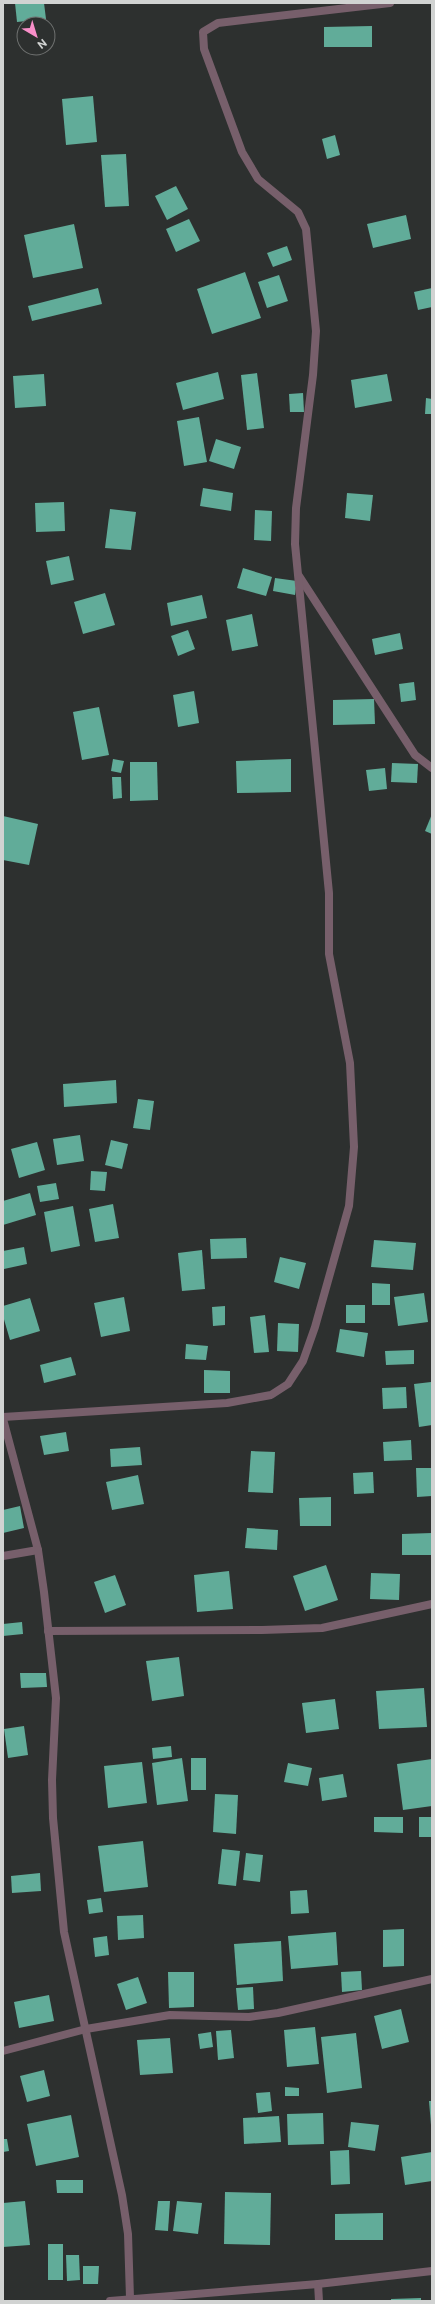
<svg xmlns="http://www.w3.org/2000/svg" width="435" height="2304" font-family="Commissioner,sans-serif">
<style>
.building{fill:#61ac99}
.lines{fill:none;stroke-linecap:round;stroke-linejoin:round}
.minor{stroke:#775f6b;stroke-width:8}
</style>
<rect width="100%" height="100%" fill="#2d302f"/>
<g class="building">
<polygon points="15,3 44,3 46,19 17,22"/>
<polygon points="372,26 372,47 324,47 324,27"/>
<polygon points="93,96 97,142 66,145 62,99"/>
<polygon points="335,135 340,155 327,159 322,139"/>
<polygon points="126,154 129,206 105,207 101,155"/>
<polygon points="176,186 188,209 167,220 155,196"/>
<polygon points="406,215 411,239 373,248 367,224"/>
<polygon points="189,219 200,241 176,252 166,229"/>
<polygon points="74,224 83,268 33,278 24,235"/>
<polygon points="287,246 292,260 273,267 267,253"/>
<polygon points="245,272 261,318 212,334 197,289"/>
<polygon points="279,275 288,301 267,308 258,282"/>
<polygon points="98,288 102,304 32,321 28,306"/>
<polygon points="432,288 432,307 418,310 414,292"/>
<polygon points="218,372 224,399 183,410 176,383"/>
<polygon points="257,373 264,428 247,430 241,375"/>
<polygon points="44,374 46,406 15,408 13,376"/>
<polygon points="387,374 392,401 355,408 351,380"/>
<polygon points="303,393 304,412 290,412 289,394"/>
<polygon points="426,398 432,399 432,414 425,414"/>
<polygon points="199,417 207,462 184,466 177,421"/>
<polygon points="216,439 241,447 234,469 209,461"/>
<polygon points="203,488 233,493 231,511 200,506"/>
<polygon points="347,493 373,495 370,521 345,518"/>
<polygon points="64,502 65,531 36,532 35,503"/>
<polygon points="110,509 136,512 131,550 105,548"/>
<polygon points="255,510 272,511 271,541 254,540"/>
<polygon points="69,556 74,580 51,585 46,561"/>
<polygon points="243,568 272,577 266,596 237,588"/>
<polygon points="275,578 297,581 295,595 273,591"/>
<polygon points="105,593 115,625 83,634 74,602"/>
<polygon points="202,595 207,618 171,626 167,603"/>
<polygon points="252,614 258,646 232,651 226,620"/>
<polygon points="188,630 195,649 178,656 171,636"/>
<polygon points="400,633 403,649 375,655 372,639"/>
<polygon points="414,682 416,700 401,702 399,684"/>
<polygon points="194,691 199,723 178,727 173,695"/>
<polygon points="374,699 375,724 333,725 333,700"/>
<polygon points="99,707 109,755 82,760 73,712"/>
<polygon points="113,759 124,761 121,773 111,771"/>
<polygon points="291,759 291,792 237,793 236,761"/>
<polygon points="130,762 157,762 158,800 130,801"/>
<polygon points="392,763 418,764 417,783 391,782"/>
<polygon points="385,768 387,789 369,791 366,770"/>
<polygon points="112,777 121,777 122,798 113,799"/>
<polygon points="432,814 432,834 425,831"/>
<polygon points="3,816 38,824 29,865 3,860"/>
<polygon points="116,1080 117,1103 64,1107 63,1084"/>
<polygon points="138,1099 154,1101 150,1130 133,1128"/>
<polygon points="80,1135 84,1161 57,1165 53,1139"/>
<polygon points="111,1140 128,1144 122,1169 105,1165"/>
<polygon points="37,1142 45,1170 19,1178 11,1149"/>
<polygon points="91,1171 107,1172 105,1191 90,1190"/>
<polygon points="56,1183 59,1199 40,1202 37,1186"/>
<polygon points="30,1193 36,1215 3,1225 3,1201"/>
<polygon points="113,1204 119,1238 95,1242 89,1209"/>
<polygon points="73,1206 80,1246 51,1252 44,1212"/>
<polygon points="246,1238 247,1258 211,1259 210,1239"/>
<polygon points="374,1240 416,1243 413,1270 371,1267"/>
<polygon points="24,1247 27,1264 4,1269 3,1251"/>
<polygon points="202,1250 205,1289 182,1291 178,1253"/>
<polygon points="280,1257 306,1263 299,1289 274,1282"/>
<polygon points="372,1283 390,1284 390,1305 372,1305"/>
<polygon points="424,1293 428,1322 398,1326 394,1297"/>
<polygon points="124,1297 130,1331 101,1337 94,1303"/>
<polygon points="30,1298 40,1331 10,1340 3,1316 3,1306"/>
<rect x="346" y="1305" width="19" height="18"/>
<polygon points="225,1306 225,1325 213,1326 212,1307"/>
<polygon points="265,1315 269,1352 254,1353 250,1317"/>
<polygon points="278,1323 299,1324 298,1352 277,1351"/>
<polygon points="340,1329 368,1333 364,1357 336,1352"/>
<polygon points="186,1344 208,1346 206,1360 185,1359"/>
<polygon points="414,1350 414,1364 386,1365 385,1351"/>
<polygon points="71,1357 76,1375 44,1383 40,1365"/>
<polygon points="204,1370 230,1371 230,1393 204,1393"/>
<polygon points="431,1382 432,1425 419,1427 414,1384"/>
<polygon points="406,1387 407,1408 383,1409 382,1388"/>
<polygon points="66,1432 69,1451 44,1455 40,1436"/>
<polygon points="411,1440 412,1460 384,1461 383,1442"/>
<polygon points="140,1447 142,1465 111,1467 110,1449"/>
<polygon points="251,1451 275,1452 273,1493 248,1492"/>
<polygon points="416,1468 432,1468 432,1496 417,1497"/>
<polygon points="373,1472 374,1493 354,1494 353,1473"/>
<polygon points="138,1475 144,1504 112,1510 106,1482"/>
<polygon points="331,1497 331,1526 300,1526 299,1498"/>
<polygon points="20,1506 24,1528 3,1533 3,1510"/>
<polygon points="247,1528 278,1530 277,1550 245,1548"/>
<polygon points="432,1533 432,1555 402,1555 402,1534"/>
<polygon points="326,1565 338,1600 305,1611 293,1576"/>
<polygon points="229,1571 233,1609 197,1612 194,1575"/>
<polygon points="371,1573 400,1574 399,1600 370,1599"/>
<polygon points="115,1575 126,1605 105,1613 94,1582"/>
<polygon points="22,1622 23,1634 3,1636 3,1624"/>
<polygon points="179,1657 184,1696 152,1701 146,1661"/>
<polygon points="20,1673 46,1673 47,1687 21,1688"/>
<polygon points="424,1688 427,1727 379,1729 376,1691"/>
<polygon points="335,1699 339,1729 306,1733 302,1703"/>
<polygon points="24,1726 28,1755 8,1758 4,1729"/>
<polygon points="171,1746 172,1757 153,1759 152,1748"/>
<polygon points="182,1758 188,1801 157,1805 152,1763"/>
<rect x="191" y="1758" width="15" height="32"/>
<polygon points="432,1759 432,1806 403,1810 397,1764"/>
<polygon points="142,1762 147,1803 108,1808 104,1766"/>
<polygon points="288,1763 312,1768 308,1786 284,1782"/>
<polygon points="343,1774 347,1797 322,1801 319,1778"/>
<polygon points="215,1794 238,1795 236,1834 213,1832"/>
<polygon points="374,1817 403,1817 403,1833 374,1832"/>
<rect x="419" y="1817" width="13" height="20"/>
<polygon points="143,1841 148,1887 104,1892 98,1846"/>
<polygon points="222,1849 240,1851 236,1886 218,1884"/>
<polygon points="246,1853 263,1855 260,1882 243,1880"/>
<polygon points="40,1873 41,1891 12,1893 11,1876"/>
<polygon points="307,1890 309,1913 291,1914 290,1891"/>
<polygon points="101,1898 103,1912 89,1914 87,1900"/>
<polygon points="143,1915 144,1938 118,1940 117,1916"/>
<polygon points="404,1929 404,1966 383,1967 383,1930"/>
<polygon points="336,1932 338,1965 291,1969 288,1936"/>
<polygon points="107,1936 109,1955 95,1957 93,1938"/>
<polygon points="281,1941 283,1981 237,1985 234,1944"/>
<polygon points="361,1971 362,1990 342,1992 341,1972"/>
<polygon points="168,1972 194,1972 194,2007 169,2008"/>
<polygon points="138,1977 147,2003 126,2010 117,1984"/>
<polygon points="253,1987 254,2009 238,2010 236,1988"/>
<polygon points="49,1995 54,2021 19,2028 14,2002"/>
<polygon points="401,2009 409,2042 382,2049 374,2016"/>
<polygon points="315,2027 319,2064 287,2067 284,2030"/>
<polygon points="231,2030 234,2058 218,2060 216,2031"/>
<polygon points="211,2032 213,2047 200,2049 198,2034"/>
<polygon points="356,2033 362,2088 327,2093 321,2037"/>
<polygon points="170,2038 173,2073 140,2075 137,2040"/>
<polygon points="44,2070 50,2096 27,2102 20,2076"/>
<polygon points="285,2087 299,2088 299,2096 285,2096"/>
<polygon points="270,2092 272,2111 258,2113 256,2093"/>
<polygon points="429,2101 432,2101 432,2125 431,2125"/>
<polygon points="323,2113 324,2144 288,2145 287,2114"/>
<polygon points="71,2115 79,2157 36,2166 27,2124"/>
<polygon points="279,2116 281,2142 244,2144 243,2118"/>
<polygon points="351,2122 379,2125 375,2151 348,2147"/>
<polygon points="3,2139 7,2139 9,2151 3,2152"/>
<polygon points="349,2150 350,2184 331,2185 330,2151"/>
<polygon points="432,2152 432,2181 405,2185 401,2157"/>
<polygon points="56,2180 83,2180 83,2193 57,2193"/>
<polygon points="225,2192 271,2193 270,2245 224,2244"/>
<polygon points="25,2201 30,2245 3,2247 3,2203"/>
<polygon points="158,2201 170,2201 168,2231 155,2230"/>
<polygon points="177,2201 202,2203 198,2234 173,2231"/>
<polygon points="383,2213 383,2240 335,2240 335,2214"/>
<rect x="48" y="2244" width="15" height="36"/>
<polygon points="66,2255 79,2255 80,2280 67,2281"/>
<polygon points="83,2266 99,2266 98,2284 83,2284"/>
<polygon points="421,2298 421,2301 391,2301 391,2299"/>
</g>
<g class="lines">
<g class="minor">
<polyline points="299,576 415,755 432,768"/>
<polyline points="3,1417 227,1403 271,1395 288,1384 303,1361 315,1327 349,1206 354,1147 350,1063 329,954 329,893 295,544 296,508 313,375 316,331 306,229 298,212 258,179 242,152 204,49 203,32 218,23 390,3"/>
<polyline points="3,1419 38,1550 44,1592 56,1698 52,1780 53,1818 64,1932 122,2195 128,2234 130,2298"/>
<polyline points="3,1556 38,1550"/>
<polyline points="48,1631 262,1630 322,1628 432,1604"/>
<polyline points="3,2051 86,2029 170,2015 249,2017 278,2013 432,1979"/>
<polyline points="318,2284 319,2301"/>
<polyline points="110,2301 318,2284 432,2271"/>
</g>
</g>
<rect width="435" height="2304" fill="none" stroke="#d1d3d2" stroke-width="8"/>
<g transform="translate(36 36) rotate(142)"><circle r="19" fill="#2d302f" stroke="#6f7170"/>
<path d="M0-3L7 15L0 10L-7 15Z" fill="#f98fc9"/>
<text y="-6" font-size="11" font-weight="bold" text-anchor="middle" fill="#d1d3d2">N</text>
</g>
</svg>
